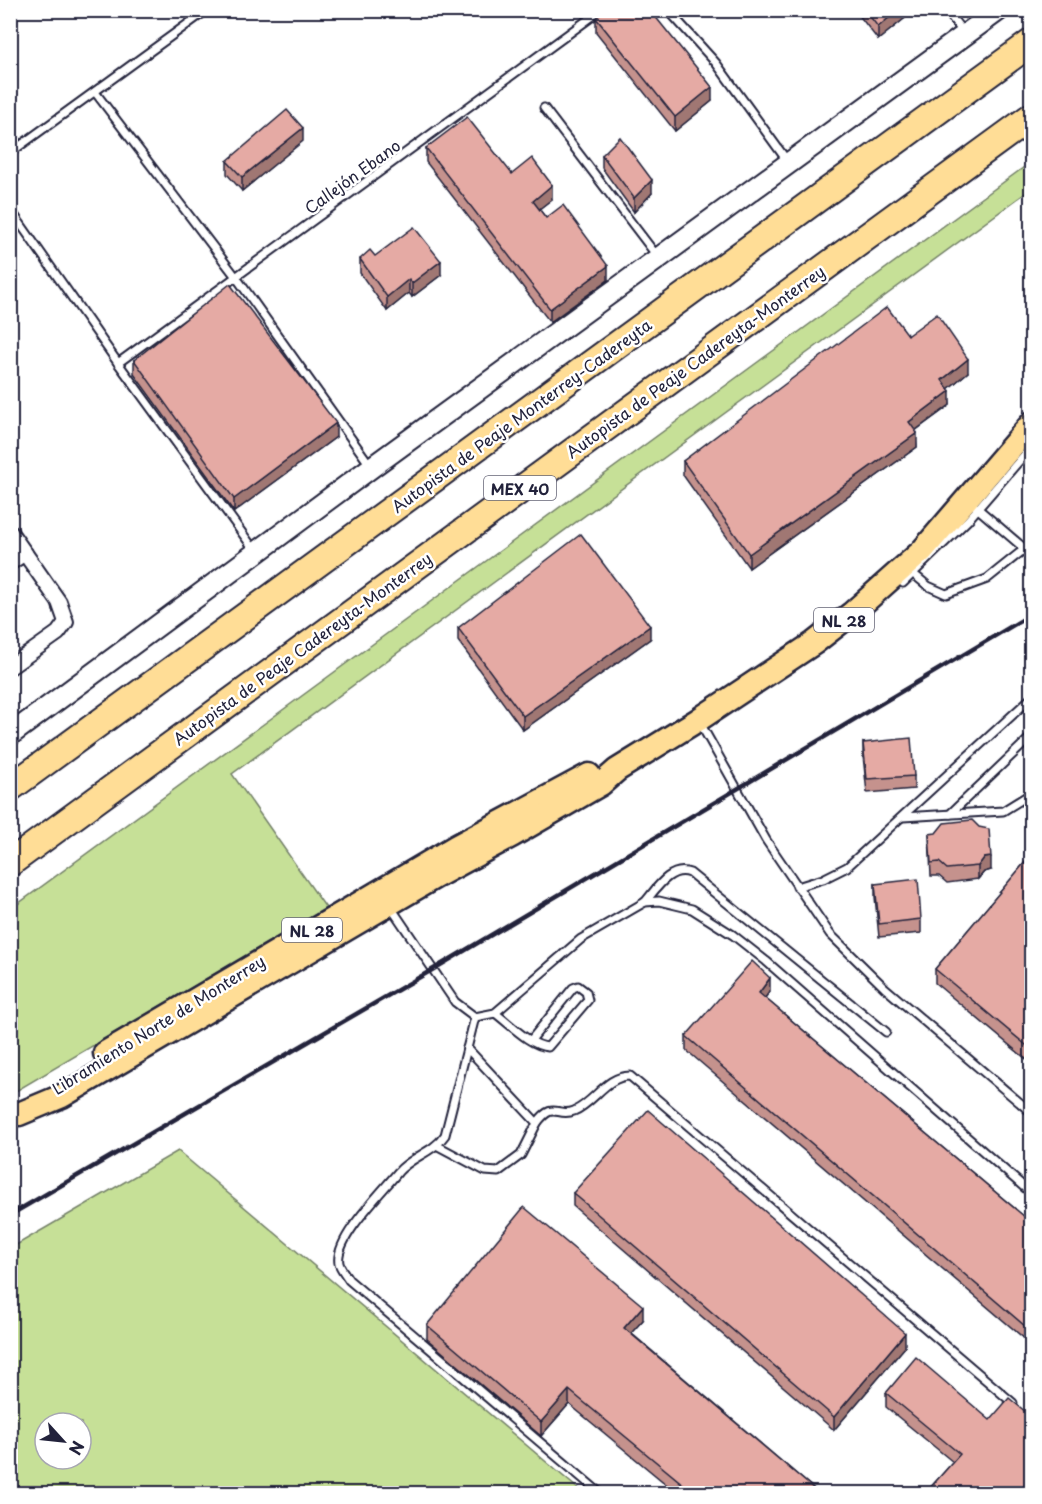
<svg xmlns="http://www.w3.org/2000/svg" width="1042" height="1504" font-family="'Playpen Sans',sans-serif">
<style>
.green{fill:#c6e097;stroke:#748169;stroke-width:1.5;fill-rule:evenodd}
.lines{fill:none;stroke-linecap:round;stroke-linejoin:round}
.lane-casing{stroke:#22223b;stroke-width:11}
.street-casing{stroke:#22223b;stroke-width:18}
.secondary-casing{stroke:#22223b;stroke-width:24}
.primary-casing{stroke:#22223b;stroke-width:27}
.highway-casing{stroke:#22223b;stroke-width:30}
.lane{stroke:#fff;stroke-width:7}
.street{stroke:#fff;stroke-width:14}
.secondary{stroke:#fff;stroke-width:20}
.primary{stroke:#ffdd96;stroke-width:22}
.highway{stroke:#ffdd96;stroke-width:26}
.rail{stroke:#22223b;stroke-width:4.5}
.wall{fill:#c5928d;stroke:#22223b;stroke-width:1.5}
.shaded-wall{fill:#a07773;stroke:#22223b;stroke-width:1.5}
.building{fill:#e5aaa4;stroke:#22223b;stroke-width:1.5}
.labels{text-anchor:middle;dominant-baseline:central;stroke-width:5;stroke-linejoin:round;paint-order:stroke}
.shield{fill:#fff;stroke:#646476;stroke-width:1.5}
.shield-label{font-size:15px;font-weight:bold;fill:#22223b}
.street-label{font-size:16px;fill:#22223b;stroke:#fff}
</style>
<rect width="100%" height="100%" fill="#fff"/>
<filter id="ink" filterUnits="userSpaceOnUse"><feTurbulence type="fractalNoise" baseFrequency=".0167" numOctaves="2"/><feDisplacementMap in="SourceGraphic" scale="12" xChannelSelector="R" yChannelSelector="G"/><feConvolveMatrix kernelMatrix="1 2 1 2 8 2 1 2 1" color-interpolation-filters="sRGB"/></filter>
<g filter="url(#ink)">
<g class="green">
<polygon points="1031,162 1031,189 232,774 326,908 11,1094 11,909"/>
<path d="M178,1151L583,1493H11V1248ZM45,1423H81V1459H45Z"/>
</g>
<g class="lines">
<defs>
<g id="lane">
<polyline points="668,10 716,63 788,162"/>
<polyline points="946,10 963,32"/>
<polyline points="95,92 236,277 370,465"/>
<polyline points="544,108 657,256"/>
<polyline points="10,153 207,10"/>
<polyline points="10,209 118,363 256,552"/>
<polyline points="118,363 601,10"/>
<polyline points="976,507 1025,549"/>
<polyline points="911,572 928,586 946,594 987,579 1032,543"/>
<polyline points="903,583 968,520 1032,446"/>
<polyline points="700,723 766,840 830,934 885,988 1032,1113"/>
<polyline points="950,814 1032,736"/>
<polyline points="903,817 1003,811 1032,793"/>
<polyline points="797,887 823,879 847,867 1032,697"/>
<path d="M645,902C656,889 671,865 690,873L886,1032"/>
<polyline points="390,906 455,1002 475,1017 495,1013 581,939 645,902 659,901 692,909 733,935 766,961 1032,1194"/>
<path d="M495,1013C509,1023 530,1046 548,1047L588,1000L586,992L578,986L573,988L531,1040"/>
<path d="M475,1017L445,1135C433,1153 412,1156 398,1172C383,1191 334,1239 339,1263C340,1268 346,1275 349,1280L601,1494"/>
<path d="M537,1123C554,1100 557,1118 574,1111C595,1102 606,1076 630,1076L1013,1403"/>
<polyline points="438,1146 485,1171 498,1172 521,1155 537,1123 467,1048"/>
</g>
<g id="street">
<polyline points="10,532 59,602 66,622 58,633 10,667"/>
<polyline points="10,563 25,553"/>
</g>
<polyline id="secondary" points="10,735 372,467 999,10"/>
<g id="primary">
<polyline points="105,1053 455,847 589,775"/>
<polyline points="19,1114 62,1096 435,877 513,835 601,784 617,770 698,720 814,643 851,614 922,551 1032,423"/>
</g>
<g id="highway">
<polyline points="10,788 1032,42"/>
<polyline points="10,863 1032,116"/>
</g>
</defs>
<use href="#lane" class="lane-casing"/>
<use href="#street" class="street-casing"/>
<use href="#secondary" class="secondary-casing"/>
<use href="#primary" class="primary-casing"/>
<use href="#highway" class="highway-casing"/>
<use href="#lane" class="lane"/>
<use href="#street" class="street"/>
<use href="#secondary" class="secondary"/>
<use href="#primary" class="primary"/>
<use href="#highway" class="highway"/>
<polyline class="rail" points="10,1215 432,970 1032,614"/>
</g>
<g class="wall">
<polygon points="855,10 915,10 878,40"/>
<polygon points="596,18 712,101 675,131 596,32"/>
<polygon points="303,141 242,191 227,174 227,161"/>
<polygon points="426,148 512,174 552,199 539,209 546,218 608,280 550,322 426,162"/>
<polygon points="602,155 652,193 634,212 602,168"/>
<polygon points="375,256 441,275 412,297 409,293 387,311 360,273 360,259"/>
<polygon points="908,335 968,372 948,389 950,405 915,431 917,447 749,568 683,475 683,461"/>
<polygon points="134,360 336,437 234,512 134,374"/>
<polygon points="458,628 650,639 523,730 458,641"/>
<polygon points="863,743 914,776 914,789 867,793 863,756"/>
<polygon points="929,834 991,870 984,872 978,879 947,883 939,876 931,876"/>
<polygon points="1032,854 1032,1064 935,983 935,969"/>
<polygon points="875,884 921,919 921,933 879,937 875,897"/>
<polygon points="770,991 765,998 1032,1223 1032,1345 686,1050 686,1036"/>
<polygon points="573,1193 905,1347 834,1430 573,1206"/>
<polygon points="643,1320 631,1333 820,1494 678,1494 569,1404 541,1436 427,1339 427,1325"/>
<polygon points="886,1393 1032,1494 929,1494 929,1489 953,1462 886,1407"/>
</g>
<g class="shaded-wall">
<polygon points="898,10 915,10 878,40 878,27"/>
<polygon points="712,87 712,101 675,131 675,117"/>
<polygon points="303,128 303,141 242,191 242,177"/>
<polygon points="652,180 652,193 634,212 634,198"/>
<polygon points="552,185 552,199 533,214 533,201"/>
<polygon points="441,261 441,275 412,297 412,283"/>
<polygon points="608,266 608,280 550,322 550,309"/>
<polygon points="409,279 409,293 387,311 387,297"/>
<polygon points="968,359 968,372 942,394 942,380"/>
<polygon points="950,391 950,405 909,435 909,422"/>
<polygon points="336,423 336,437 234,512 234,499"/>
<polygon points="917,433 917,447 749,568 749,554"/>
<polygon points="650,626 650,639 523,730 523,716"/>
<polygon points="991,857 991,870 984,872 978,879 978,866 984,858"/>
<polygon points="770,978 770,991 759,1006 759,993"/>
<polygon points="643,1306 643,1320 624,1341 624,1328"/>
<polygon points="905,1333 905,1347 834,1430 834,1417"/>
<polygon points="569,1390 569,1404 541,1436 541,1422"/>
</g>
<g class="building">
<polygon points="605,10 650,10 712,87 675,117 596,18"/>
<polygon points="865,10 898,10 878,27"/>
<polygon points="287,110 303,128 242,177 227,161"/>
<polygon points="467,117 512,174 532,158 552,185 533,201 546,218 563,205 608,266 550,309 426,148"/>
<polygon points="620,137 652,180 634,198 602,155"/>
<polygon points="414,227 441,261 412,283 409,279 387,297 360,259 370,250 375,256"/>
<polygon points="230,284 336,423 234,499 134,360"/>
<polygon points="887,307 908,335 937,314 968,359 942,380 950,391 909,422 917,433 749,554 683,461"/>
<polygon points="581,534 650,626 523,716 458,628"/>
<polygon points="911,738 914,776 867,779 863,743"/>
<polygon points="972,820 979,827 989,829 991,857 984,858 978,866 947,869 939,862 931,863 929,834 936,833 944,823"/>
<polygon points="1032,854 1032,1050 935,969"/>
<polygon points="918,879 921,919 879,924 875,884"/>
<polygon points="752,961 770,978 759,993 1032,1223 1032,1332 686,1036"/>
<polygon points="648,1110 905,1333 834,1417 573,1193"/>
<polygon points="524,1207 643,1306 624,1328 820,1494 695,1494 569,1390 541,1422 427,1325"/>
<polygon points="916,1357 990,1420 1009,1398 1032,1417 1032,1494 934,1494 929,1489 960,1454 886,1393"/>
</g>
</g>
<g class="labels">
<g class="shield">
<rect x="484" y="476" width="72" height="24" rx="4.5"/>
<rect x="814" y="608" width="60" height="24" rx="4.5"/>
<rect x="282" y="918" width="60" height="24" rx="4.5"/>
</g>
<g class="shield-label">
<text x="520" y="488">MEX 40</text>
<text x="844" y="620">NL 28</text>
<text x="312" y="930">NL 28</text>
</g>
<g class="street-label">
<text transform="translate(352 176) rotate(-36)">Callejón Ebano</text>
<text transform="translate(695 361) rotate(-36)">Autopista de Peaje Cadereyta-Monterrey</text>
<text transform="translate(521 415) rotate(-36)">Autopista de Peaje Monterrey-Cadereyta</text>
<text transform="translate(302 648) rotate(-36)">Autopista de Peaje Cadereyta-Monterrey</text>
<text transform="translate(158 1024) rotate(-32)">Libramiento Norte de Monterrey</text>
</g>
</g>
<rect width="1042" height="1504" fill="none" stroke="#fff" stroke-width="36"/>
<rect x="18" y="18" width="1006" height="1468" fill="none" stroke="#22223b" stroke-width="2" filter="url(#ink)"/>
<g transform="translate(63 1441) rotate(117)"><circle r="28" fill="#ffffff" stroke="#a7a7b1" stroke-width="1.5"/>
<path d="M0-4.5L10 22L0 15L-10 22Z" fill="#22223b"/>
<text y="-9" font-size="16" font-weight="bold" text-anchor="middle" fill="#22223b">N</text>
</g>
</svg>
